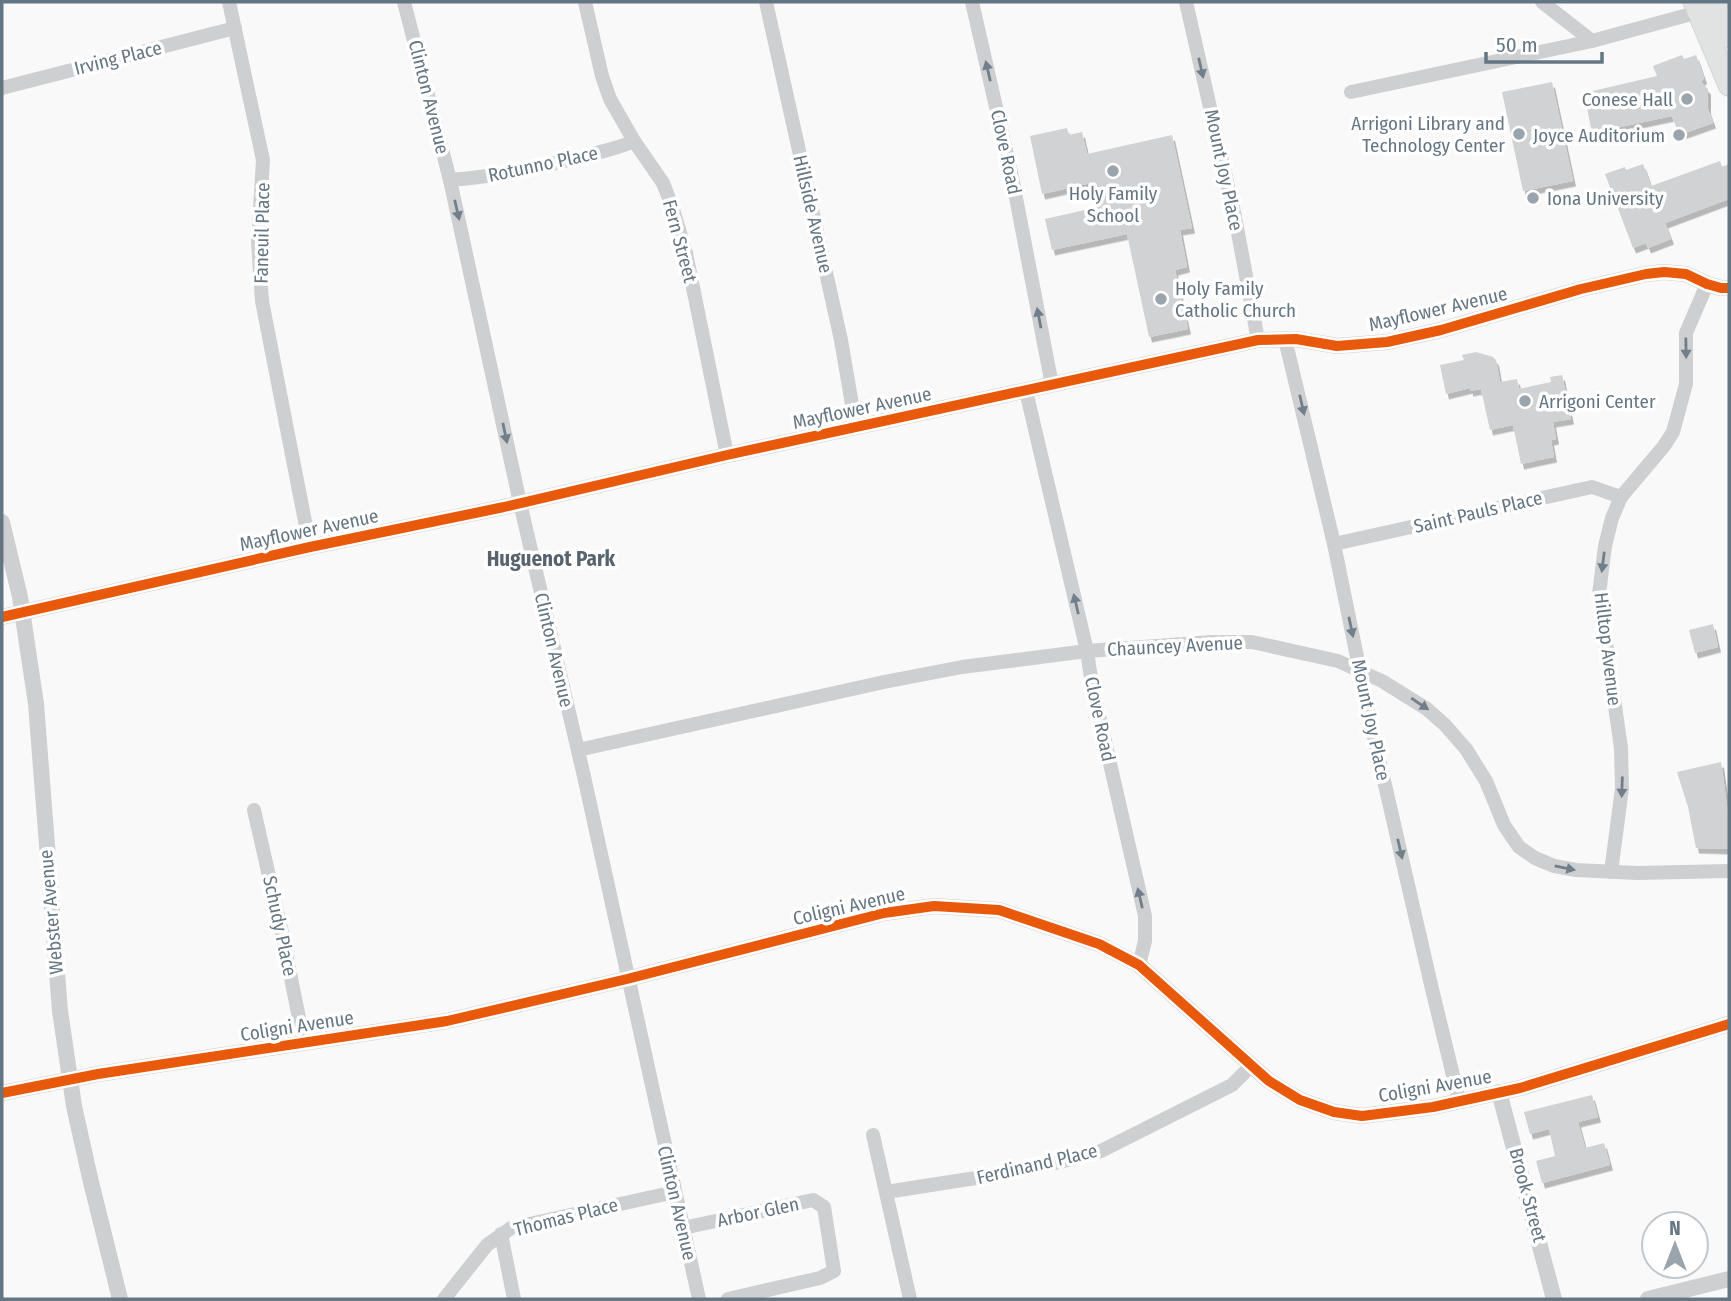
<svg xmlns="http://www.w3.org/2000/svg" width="1731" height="1301" viewBox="0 0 1731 1301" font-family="'Fira Sans Condensed',sans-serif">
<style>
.building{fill:#d0d2d3;filter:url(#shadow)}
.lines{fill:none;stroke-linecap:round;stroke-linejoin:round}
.primary-casing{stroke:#d5d6d7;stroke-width:23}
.minor{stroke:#cecfd0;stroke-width:14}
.tertiary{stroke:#cecfd0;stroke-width:16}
.primary{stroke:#e1e2e2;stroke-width:21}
.cycleway-casing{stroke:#fff;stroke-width:15}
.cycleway{stroke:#e8590c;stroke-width:10}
.oneway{fill:#707f8b}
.poi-dot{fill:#99a4ac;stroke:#fff;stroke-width:2.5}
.labels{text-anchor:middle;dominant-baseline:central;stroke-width:7;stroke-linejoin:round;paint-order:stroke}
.street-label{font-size:19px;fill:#657683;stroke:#fff}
.poi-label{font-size:19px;fill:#657683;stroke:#fff;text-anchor:end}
.neighbourhood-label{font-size:21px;font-weight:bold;fill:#57646e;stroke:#fff}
</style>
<defs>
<filter id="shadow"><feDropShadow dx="3" dy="5.5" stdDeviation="0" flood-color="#0004"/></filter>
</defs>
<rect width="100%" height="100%" fill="#f9f9f9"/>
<g class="building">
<polygon points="1682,55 1684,59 1696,55 1704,78 1701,82 1708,89 1708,109 1713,123 1679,135 1672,116 1592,133 1584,93 1657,76 1653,66"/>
<polygon points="1552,82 1573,181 1523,191 1502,92"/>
<polygon points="1067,128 1069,135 1082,132 1087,154 1172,135 1192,228 1180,230 1187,267 1175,270 1188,329 1149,337 1127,234 1052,250 1045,219 1098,207 1091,183 1042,194 1030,136"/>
<polygon points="1720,161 1722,167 1729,164 1729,199 1665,223 1671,239 1648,248 1646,243 1633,248 1605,174 1625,167 1626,170 1643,164 1651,186"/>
<polygon points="1476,352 1493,357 1496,360 1500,382 1517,379 1519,389 1551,382 1550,377 1562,375 1571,419 1553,422 1556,439 1551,440 1554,457 1521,464 1513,425 1490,430 1481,389 1470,391 1470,388 1446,394 1440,365 1464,360 1462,355"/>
<polygon points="1713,624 1718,647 1695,653 1689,630"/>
<polygon points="1721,762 1729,820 1729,849 1696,848 1688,807 1677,772"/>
<polygon points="1592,1095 1598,1117 1578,1122 1585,1148 1604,1143 1610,1165 1542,1183 1536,1161 1555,1156 1549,1129 1530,1134 1524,1112"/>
</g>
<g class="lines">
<g class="primary-casing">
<g id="primary">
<polyline points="1694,2 1729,85"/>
<polyline points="1715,2 1729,37"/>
</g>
</g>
<g class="minor">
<polyline points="229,2 263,160 258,242 262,301 310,547"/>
<polyline points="404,2 450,180 520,503 583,772 699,1299"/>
<polyline points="585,2 602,76 610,99 634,141 663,183 672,206 686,253 727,455"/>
<polyline points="766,2 841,340 856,428"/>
<polyline points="972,2 1012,177 1052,385"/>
<polyline points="1186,2 1235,217 1258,340"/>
<polyline points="1542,2 1592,41"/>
<polyline points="2,88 235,28"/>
<polyline points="1351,92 1592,41 1706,10"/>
<path d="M450,180c44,-3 88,-12 131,-23 18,-5 36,-8 53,-16"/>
<polyline points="1285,339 1334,544 1368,711 1432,989 1459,1100"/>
<polyline points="1026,391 1087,651 1092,685 1145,916 1145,941 1139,965"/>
<polyline points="1334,544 1592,487 1621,497"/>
<polyline points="578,750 884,682 962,667 1087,651 1212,642 1252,642 1338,661 1382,681 1427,709 1445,725 1466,749 1486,781 1504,825 1519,847 1535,858 1554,866 1576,870 1637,873 1729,871"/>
<polyline points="254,810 282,933 304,1043"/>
<polyline points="1611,872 1622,788 1621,748 1599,594 1605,546 1612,518 1621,497 1664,446 1673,432 1686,384 1686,333 1707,284"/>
<polyline points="873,1135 910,1299"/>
<polyline points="886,1192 995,1175 1060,1162 1101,1151 1232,1085 1251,1066"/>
<polyline points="683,1228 813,1200 824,1207 834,1271 820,1278 728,1299"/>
<polyline points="501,1234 514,1299"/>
<polyline points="444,1299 487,1245 511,1228 675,1192"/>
</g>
<g class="tertiary">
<polyline points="2,522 20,597 36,704 60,1011 74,1106 90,1178 120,1299"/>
<polyline points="2,617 310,547 504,507 727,455 1258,340 1296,339 1337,346 1387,342 1441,330 1581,289 1646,274 1664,272 1686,274 1707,284 1721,288 1729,288"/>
<polyline points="1499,1092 1554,1299"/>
<polyline points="2,1093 98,1074 447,1021 627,979 884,913 934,906 999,910 1099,944 1139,965 1269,1081 1300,1100 1334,1112 1362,1116 1433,1107 1520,1088 1729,1024"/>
<polyline points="1648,1299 1729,1279"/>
</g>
<use href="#primary" class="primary"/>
<g class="cycleway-casing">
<g id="cycleway">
<polyline points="2,617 310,547 504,507 727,455 1258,340 1296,339 1337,346 1387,342 1441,330 1581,289 1646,274 1664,272 1686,274 1707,284 1721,288 1729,288"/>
<polyline points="2,1093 98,1074 447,1021 627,979 884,913 934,906 999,910 1099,944 1139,965 1269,1081 1300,1100 1334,1112 1362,1116 1433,1107 1520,1088 1729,1024"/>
</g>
</g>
<use href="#cycleway" class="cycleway"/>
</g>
<defs><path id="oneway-solid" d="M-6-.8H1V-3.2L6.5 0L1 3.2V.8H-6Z" transform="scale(1.75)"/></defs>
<g class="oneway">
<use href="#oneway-solid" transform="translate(1201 68) rotate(77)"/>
<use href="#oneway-solid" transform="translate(988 71) rotate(-103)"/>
<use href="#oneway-solid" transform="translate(457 210) rotate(77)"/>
<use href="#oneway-solid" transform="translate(1039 318) rotate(-101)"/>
<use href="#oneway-solid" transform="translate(1686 348) rotate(89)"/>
<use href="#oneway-solid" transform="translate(1302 405) rotate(77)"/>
<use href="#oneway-solid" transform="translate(505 433) rotate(78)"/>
<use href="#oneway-solid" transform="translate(1603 562) rotate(97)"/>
<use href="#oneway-solid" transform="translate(1076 604) rotate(-103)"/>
<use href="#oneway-solid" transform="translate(1351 627) rotate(78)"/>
<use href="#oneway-solid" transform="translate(1420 704) rotate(34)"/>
<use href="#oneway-solid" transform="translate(1622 787) rotate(92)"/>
<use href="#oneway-solid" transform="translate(1400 849) rotate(77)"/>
<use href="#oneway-solid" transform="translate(1565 868) rotate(12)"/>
<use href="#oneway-solid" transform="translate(1140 898) rotate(-103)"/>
</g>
<g class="poi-dot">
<circle cx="1687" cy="99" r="7"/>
<circle cx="1519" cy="134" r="7"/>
<circle cx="1679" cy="135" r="7"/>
<circle cx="1113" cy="171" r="7"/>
<circle cx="1533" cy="198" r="7"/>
<circle cx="1161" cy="299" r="7"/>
<circle cx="1525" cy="401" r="7"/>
</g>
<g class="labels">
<g class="street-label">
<text transform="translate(118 58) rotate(-14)">Irving Place</text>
<text transform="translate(429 97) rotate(76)">Clinton Avenue</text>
<text transform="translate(1006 152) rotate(78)">Clove Road</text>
<text transform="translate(543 164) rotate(-12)">Rotunno Place</text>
<text transform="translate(1224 170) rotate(78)">Mount Joy Place</text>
<text transform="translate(813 214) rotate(77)">Hillside Avenue</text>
<text transform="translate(262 233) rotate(-89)">Faneuil Place</text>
<text transform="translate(680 241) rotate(75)">Fern Street</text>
<text transform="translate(1438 309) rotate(-13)">Mayflower Avenue</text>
<text transform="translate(862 408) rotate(-12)">Mayflower Avenue</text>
<text transform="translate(1478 512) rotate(-13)">Saint Pauls Place</text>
<text transform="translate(309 530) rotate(-12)">Mayflower Avenue</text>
<text transform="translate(1175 646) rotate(-3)">Chauncey Avenue</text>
<text transform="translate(1608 649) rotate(83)">Hilltop Avenue</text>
<text transform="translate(554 650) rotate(77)">Clinton Avenue</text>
<text transform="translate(1100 719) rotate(78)">Clove Road</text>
<text transform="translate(1371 720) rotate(78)">Mount Joy Place</text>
<text transform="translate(849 906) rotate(-13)">Coligni Avenue</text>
<text transform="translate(51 912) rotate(-95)">Webster Avenue</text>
<text transform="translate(280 926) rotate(78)">Schudy Place</text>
<text transform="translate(297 1026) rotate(-9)">Coligni Avenue</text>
<text transform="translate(1435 1086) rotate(-10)">Coligni Avenue</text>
<text transform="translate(1037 1164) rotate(-13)">Ferdinand Place</text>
<text transform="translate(1528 1195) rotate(75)">Brook Street</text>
<text transform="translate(677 1203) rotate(77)">Clinton Avenue</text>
<text transform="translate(758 1212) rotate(-12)">Arbor Glen</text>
<text transform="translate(566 1217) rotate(-14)">Thomas Place</text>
</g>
<g class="poi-label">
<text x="1673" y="99">Conese Hall</text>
<text x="1505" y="123">Arrigoni Library and<tspan x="1505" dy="22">Technology Center</tspan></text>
<text x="1665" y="135">Joyce Auditorium</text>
<text x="1113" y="193" text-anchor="middle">Holy Family<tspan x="1113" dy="22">School</tspan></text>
<text x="1547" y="198" text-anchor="start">Iona University</text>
<text x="1175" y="288" text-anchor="start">Holy Family<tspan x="1175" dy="22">Catholic Church</tspan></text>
<text x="1539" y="401" text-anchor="start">Arrigoni Center</text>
</g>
<g class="neighbourhood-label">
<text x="551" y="559">Huguenot Park</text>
</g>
</g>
<rect width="1731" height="1301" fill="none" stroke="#657683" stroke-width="7"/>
<g transform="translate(1675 1245)"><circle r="33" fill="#ffffff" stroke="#c1c8cd" stroke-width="2"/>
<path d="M0-5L12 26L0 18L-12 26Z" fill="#99a4ac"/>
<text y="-10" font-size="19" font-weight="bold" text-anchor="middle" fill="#657683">N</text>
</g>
<path d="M1486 52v10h116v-10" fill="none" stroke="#657683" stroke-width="3.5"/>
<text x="1496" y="52" font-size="21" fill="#657683" stroke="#ffffff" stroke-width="5" paint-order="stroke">50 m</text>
</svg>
